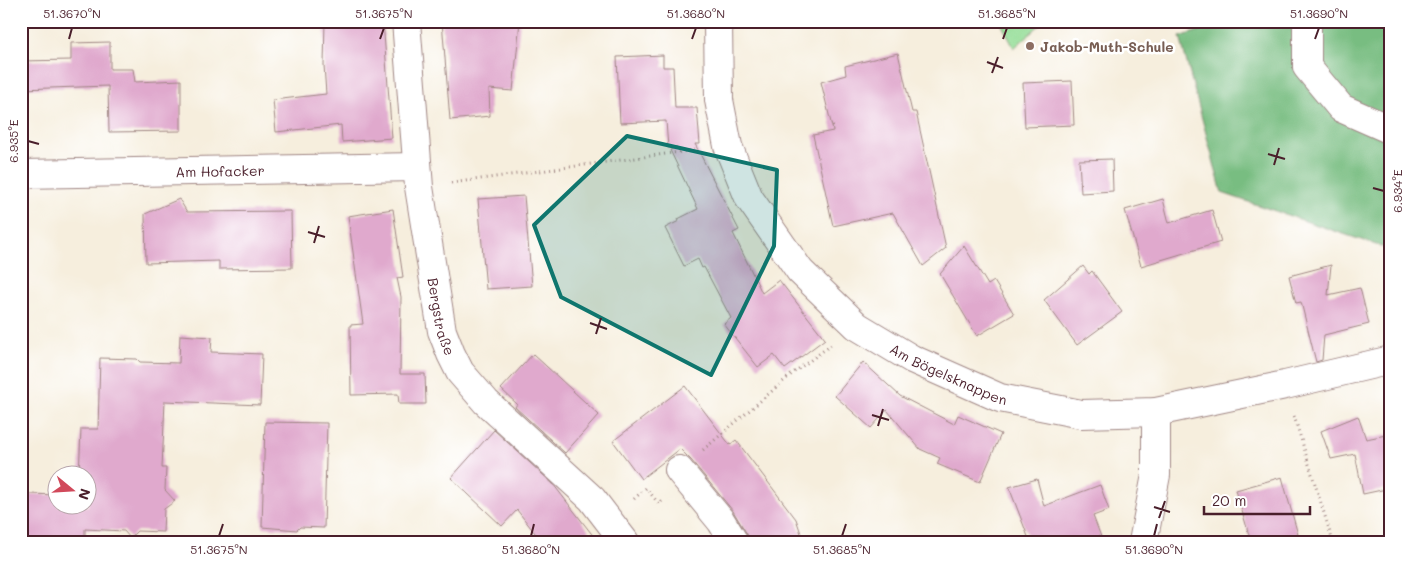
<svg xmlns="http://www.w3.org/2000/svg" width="1412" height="563" viewBox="0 0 1412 563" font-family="Mali,sans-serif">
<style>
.green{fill:#96de99;stroke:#707e62}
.forest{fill:#78bd81;stroke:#616e56}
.building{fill:#e0a9cd}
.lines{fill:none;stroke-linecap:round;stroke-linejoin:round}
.minor-casing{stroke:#a08684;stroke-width:30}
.path{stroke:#a08684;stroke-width:3;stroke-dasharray:1 4;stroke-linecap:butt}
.minor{stroke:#fff;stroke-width:28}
.marked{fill:#0f766e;fill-opacity:0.2;stroke:#0f766e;stroke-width:4;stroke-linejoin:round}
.ticks{fill:none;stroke:#4a1f2b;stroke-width:2}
.education-dot{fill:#8d6e63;stroke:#fff;stroke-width:2}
.labels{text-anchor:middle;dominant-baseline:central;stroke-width:5;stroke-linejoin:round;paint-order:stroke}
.education-label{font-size:14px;font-weight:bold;fill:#785e54;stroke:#fff;text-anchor:start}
.street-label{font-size:14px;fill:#4a1f2b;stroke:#fff}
.neatline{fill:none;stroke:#4a1f2b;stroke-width:2}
.ticks-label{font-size:12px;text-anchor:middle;fill:#4a1f2b}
</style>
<rect width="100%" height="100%" fill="#fff"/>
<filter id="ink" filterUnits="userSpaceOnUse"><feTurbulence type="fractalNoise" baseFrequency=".02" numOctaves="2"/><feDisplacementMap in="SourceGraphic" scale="10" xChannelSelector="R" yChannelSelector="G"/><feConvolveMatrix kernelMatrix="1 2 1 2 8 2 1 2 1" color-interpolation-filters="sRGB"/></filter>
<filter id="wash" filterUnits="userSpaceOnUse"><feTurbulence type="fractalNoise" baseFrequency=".0096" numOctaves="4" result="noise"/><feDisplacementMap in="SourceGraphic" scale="20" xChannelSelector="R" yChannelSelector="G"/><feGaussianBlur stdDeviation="1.12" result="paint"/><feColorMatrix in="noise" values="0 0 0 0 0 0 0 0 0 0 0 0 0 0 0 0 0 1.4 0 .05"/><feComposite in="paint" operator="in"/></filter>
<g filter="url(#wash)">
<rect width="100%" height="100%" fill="#f6eedd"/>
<polygon class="green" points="1000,21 1044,21 1014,48"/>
<polygon class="forest" points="1228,21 1391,21 1391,250 1222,193 1180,37"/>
<g id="blocks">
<g class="building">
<polygon points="325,21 383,21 392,138 342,142 341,125 276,132 273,100 326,94 324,65"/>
<polygon points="442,21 520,21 513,91 489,89 490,116 450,120"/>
<polygon points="110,42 110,69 133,69 135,82 181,80 181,131 109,132 108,86 21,89 21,61 71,60 71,43"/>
<polygon points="898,53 912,112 916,112 946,248 923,266 893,213 833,226 813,135 833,131 832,127 834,126 832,127 821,82 846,75 845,66"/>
<polygon points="663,55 663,67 673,67 675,108 697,108 700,144 695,144 739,230 733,233 762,293 779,280 825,339 785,369 774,355 758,367 724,324 731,318 704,267 702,268 698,259 684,266 665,228 679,221 678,219 698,209 670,150 677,147 668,148 666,121 620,123 617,57"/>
<polygon points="1072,81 1074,125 1025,127 1023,83"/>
<polygon points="1112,159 1113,191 1081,193 1079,160"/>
<polygon points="524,196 532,286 486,289 478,199"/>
<polygon points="179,199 187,212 291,211 292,268 219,269 219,261 146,263 145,214"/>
<polygon points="1163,199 1169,223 1212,210 1221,242 1141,266 1125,210"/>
<polygon points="393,209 403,277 397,278 401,297 400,374 425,374 426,404 399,404 398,394 351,395 350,325 363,324 348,216"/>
<polygon points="964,246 988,285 994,281 1014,314 977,336 940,274"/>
<polygon points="1331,265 1328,295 1360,288 1369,324 1324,335 1322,360 1316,362 1301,302 1296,303 1289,276"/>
<polygon points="1083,266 1089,274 1092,271 1122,312 1077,345 1044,300"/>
<polygon points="180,335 212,337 211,352 262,354 260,405 165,401 162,468 166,468 165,490 175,501 164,509 163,532 137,531 130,538 124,531 85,529 85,542 27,542 29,494 58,495 58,506 88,506 88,476 79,476 81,429 98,429 100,358 137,359 140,362 179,363"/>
<polygon points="533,354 599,415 565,453 515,407 517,404 501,389"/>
<polygon points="863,362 900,396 954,424 958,415 1001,434 980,482 937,464 940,458 920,449 887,410 871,428 835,396"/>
<polygon points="685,386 730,445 736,440 796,519 804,542 750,542 747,534 733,511 691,460 680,449 641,479 613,441"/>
<polygon points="1358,416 1366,439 1391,434 1391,488 1363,494 1355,454 1331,459 1321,431"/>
<polygon points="265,422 327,423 324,528 300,527 297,530 262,527"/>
<polygon points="494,430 553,484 598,542 542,542 517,510 502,526 451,478"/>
<polygon points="1282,477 1300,542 1251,542 1236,490"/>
<polygon points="1037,479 1044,506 1100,485 1109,510 1093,516 1103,542 1030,542 1009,487"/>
</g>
</g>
</g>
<g filter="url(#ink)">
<use href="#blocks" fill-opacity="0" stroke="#a08684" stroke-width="1"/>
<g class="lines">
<g class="minor-casing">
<g id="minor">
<path id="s1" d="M406,21l13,166 23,144 9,23 9,18 26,30 106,97 33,43"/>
<path id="s2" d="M718,21l1,79 9,46 21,52 51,73 57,55 55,33 88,39 81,16 75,-2 129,-27 106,-25"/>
<polyline points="1307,21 1307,67 1341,108 1391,130"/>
<path id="s3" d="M21,174l396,-7"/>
<polyline points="679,470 721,521 734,542"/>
<polyline points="1143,542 1156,475 1156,412"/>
</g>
</g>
<g class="path">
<polyline points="451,183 695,150"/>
<polyline points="1294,416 1333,542"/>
<polyline points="703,450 793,373 831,345"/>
<polyline points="634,499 646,488 659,504 662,501"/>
</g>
<use href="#minor" class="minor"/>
</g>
</g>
<path class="marked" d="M627,136l150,34 -3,76 -63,129 -150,-78 -27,-72z"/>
<path class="ticks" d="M69,39l3,-11M380,39l4,-11M692,39l4,-11M1003,39l4,-11M1315,39l4,-11M987,62l16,6M992,73l6,-16M28,141l11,3M1268,154l17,5M1274,165l5,-17M1373,188l11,3M308,232l17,5M314,243l5,-17M590,323l17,6M596,334l5,-16M872,415l17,5M878,426l5,-17M1154,507l16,5M1159,518l6,-17M219,536l4,-12M531,536l3,-12M842,536l4,-12M1154,536l3,-12"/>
<circle class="education-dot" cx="1030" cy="46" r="5"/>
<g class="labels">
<g class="education-label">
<text x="1040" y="46">Jakob-Muth-Schule</text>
</g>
<g class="street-label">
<text stroke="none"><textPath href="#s3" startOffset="199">Am Hofacker</textPath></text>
<text stroke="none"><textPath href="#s1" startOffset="298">Bergstraße</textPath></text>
<text stroke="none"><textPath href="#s2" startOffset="454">Am Bögelsknappen</textPath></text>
</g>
</g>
<rect width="1412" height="563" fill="none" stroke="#fff" stroke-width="55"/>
<g transform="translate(72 490) rotate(108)"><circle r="24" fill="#ffffff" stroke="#b7a5aa"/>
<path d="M0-4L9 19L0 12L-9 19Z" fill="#d1495b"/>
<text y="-8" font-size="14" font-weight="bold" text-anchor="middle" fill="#4a1f2b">N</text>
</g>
<path d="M1204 506v8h106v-8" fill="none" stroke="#4a1f2b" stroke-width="2.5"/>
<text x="1212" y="506" font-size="15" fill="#4a1f2b" stroke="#ffffff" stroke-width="4" paint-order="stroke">20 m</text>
<rect x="28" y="28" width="1356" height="508" class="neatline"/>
<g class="ticks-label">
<text x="72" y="18">51.3670°N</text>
<text x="384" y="18">51.3675°N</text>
<text x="696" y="18">51.3680°N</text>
<text x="1007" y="18">51.3685°N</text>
<text x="1319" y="18">51.3690°N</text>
<text transform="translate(14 141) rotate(-90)" y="4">6.935°E</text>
<text transform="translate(1398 191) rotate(-90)" y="4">6.934°E</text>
<text x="219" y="554">51.3675°N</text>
<text x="531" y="554">51.3680°N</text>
<text x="842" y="554">51.3685°N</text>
<text x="1154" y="554">51.3690°N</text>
</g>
</svg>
